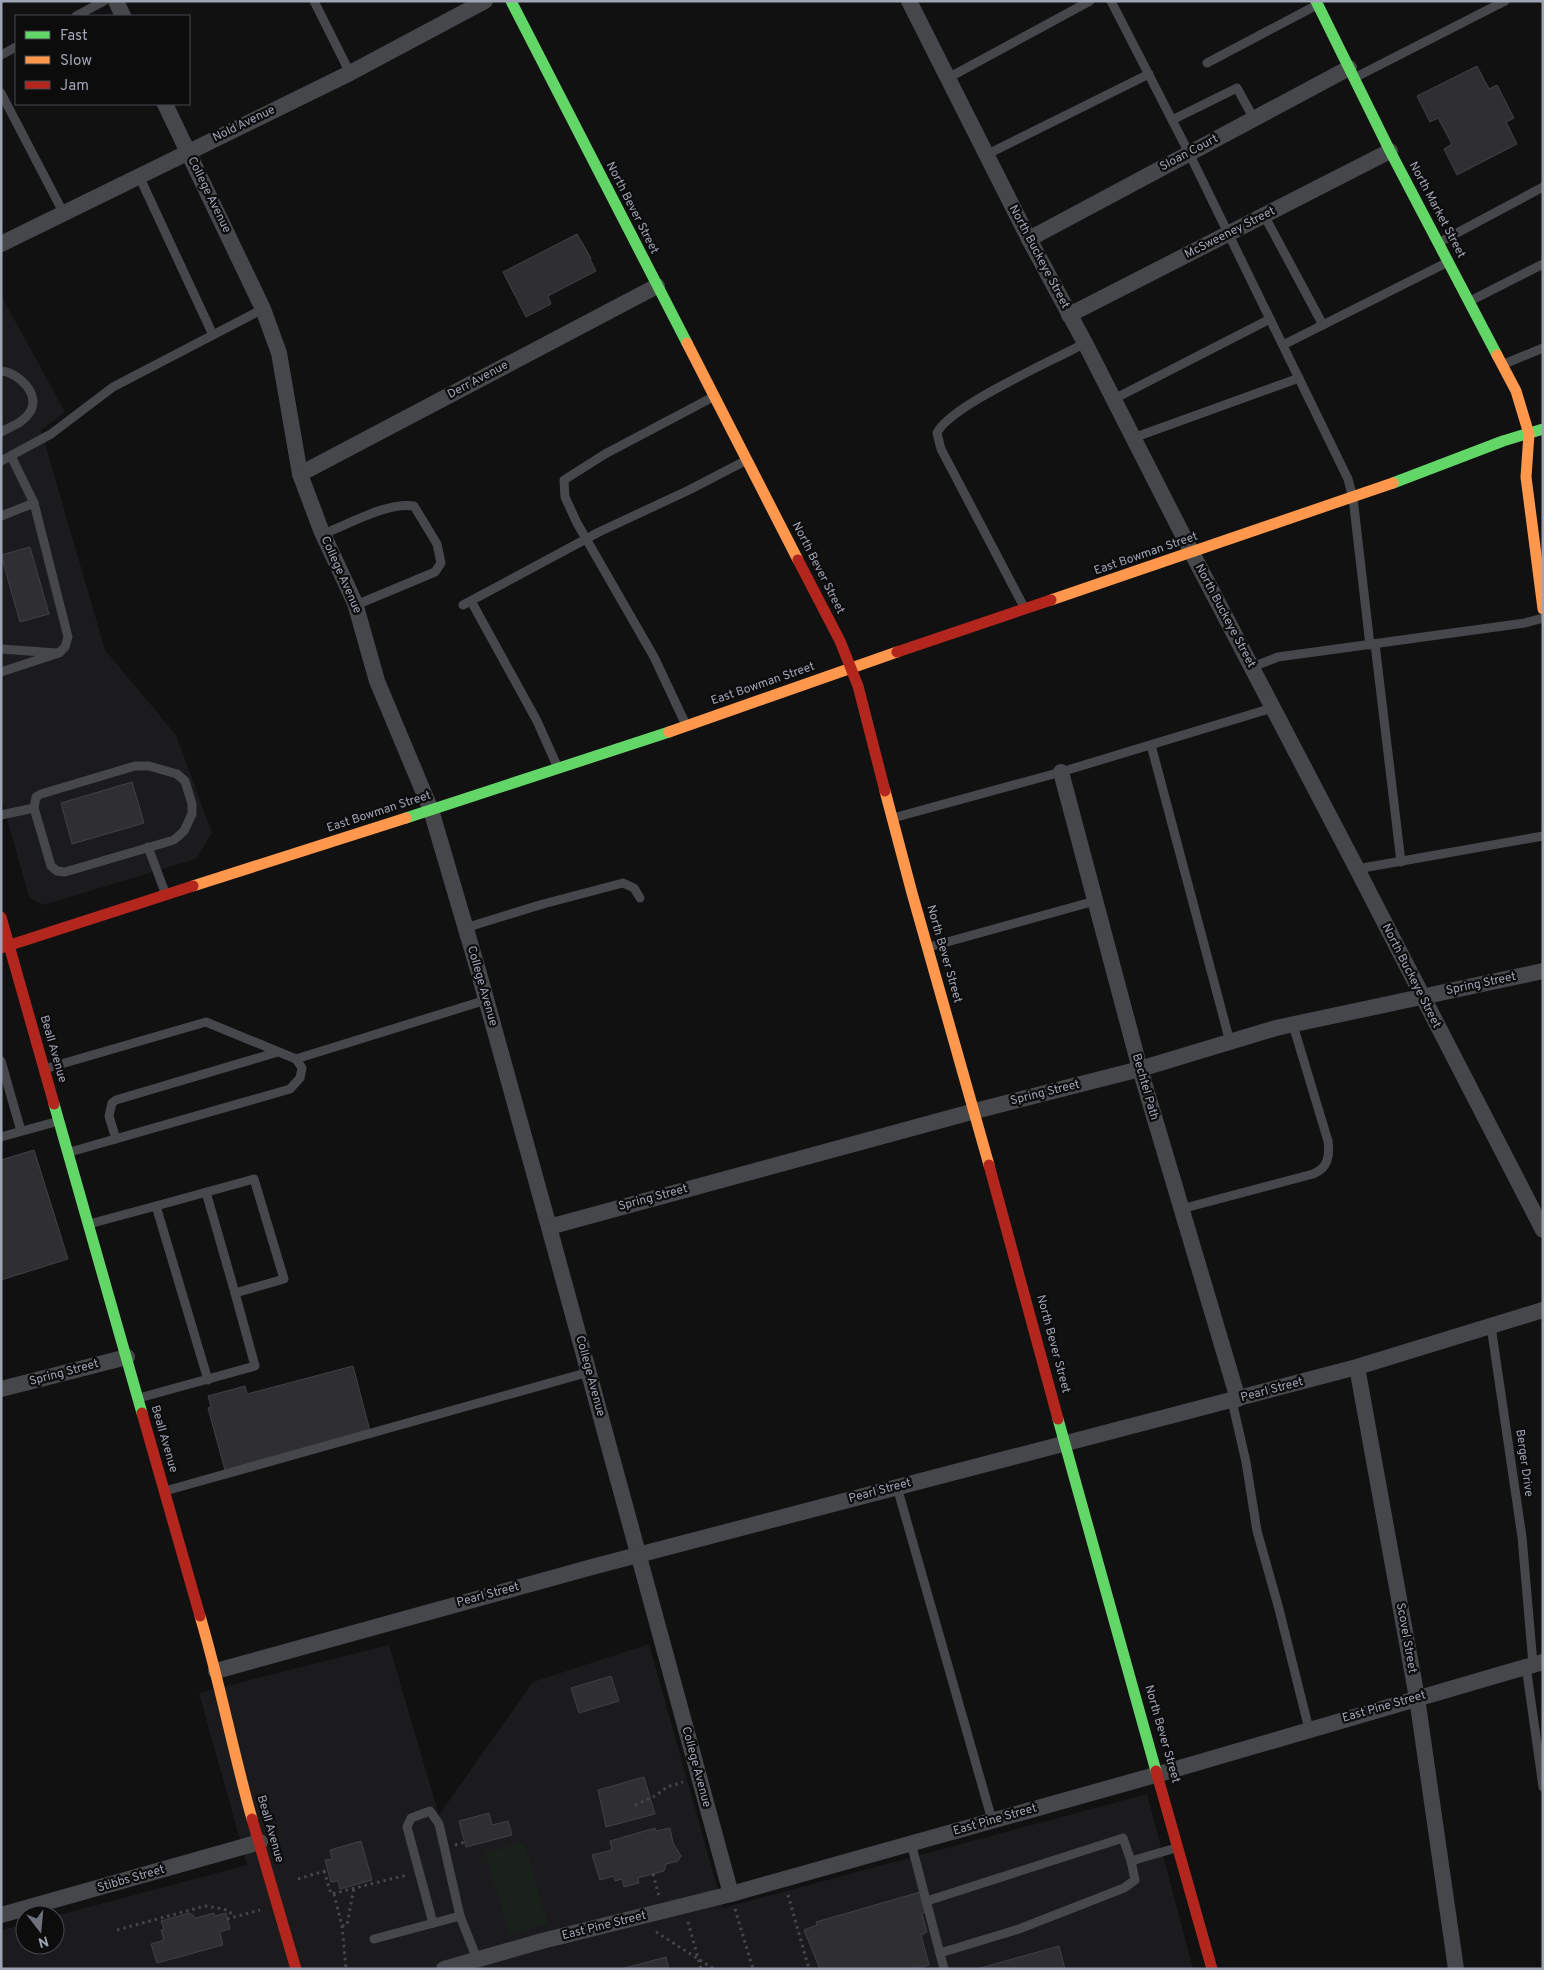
<svg xmlns="http://www.w3.org/2000/svg" width="1544" height="1970" viewBox="0 0 1544 1970" font-family="Overpass,sans-serif">
<style>
.built{fill:#1b1b1e}
.green{fill:#1a211b}
.building{fill:#2f2f32;stroke:#404146}
.lines{fill:none;stroke-linecap:round;stroke-linejoin:round}
.path{stroke:#46474c;stroke-width:3;stroke-dasharray:2.5 4;stroke-linecap:butt}
.lane{stroke:#45474b;stroke-width:9}
.street{stroke:#45474b;stroke-width:16}
.fast{stroke:#63d668;stroke-width:11}
.slow{stroke:#ff974d;stroke-width:11}
.jam{stroke:#b3261e;stroke-width:11}
.labels{text-anchor:middle;dominant-baseline:central;stroke-width:4.5;stroke-linejoin:round;paint-order:stroke}
.street-label{font-size:12px;fill:#a0a5b5;stroke:#0c0c0d}
</style>
<rect width="100%" height="100%" fill="#111112"/>
<g class="built">
<polygon points="1,295 65,412 41,430 105,650 176,735 212,833 196,859 43,905 29,897 1,797"/>
<polygon points="649,1644 723,1908 1147,1794 1193,1969 1,1969 1,1930 25,1924 25,1945 55,1945 55,1916 247,1865 199,1693 389,1645 439,1815 533,1682"/>
</g>
<polygon class="green" points="524,1842 548,1924 510,1934 485,1853"/>
<g class="building">
<polygon points="1477,66 1489,89 1497,85 1514,118 1506,122 1517,144 1457,175 1444,149 1452,144 1438,118 1430,122 1417,96"/>
<polygon points="577,234 591,258 590,259 596,271 548,296 551,304 526,317 503,272"/>
<polygon points="30,547 49,614 20,622 1,555"/>
<polygon points="132,782 144,823 72,844 61,803"/>
<polygon points="34,1150 68,1259 1,1280 1,1160"/>
<polygon points="353,1366 370,1431 225,1470 208,1408 211,1407 208,1396 245,1386 247,1394"/>
<polygon points="611,1676 619,1701 579,1713 571,1688"/>
<polygon points="644,1777 655,1814 606,1827 598,1790"/>
<polygon points="489,1813 492,1825 508,1821 512,1835 466,1847 459,1821"/>
<polygon points="655,1828 656,1831 670,1828 673,1843 681,1856 678,1861 666,1864 664,1871 638,1878 639,1883 624,1887 622,1879 615,1881 614,1876 600,1880 592,1855 612,1850 610,1841"/>
<polygon points="361,1841 372,1880 340,1889 338,1881 331,1882 325,1860 332,1859 330,1850"/>
<polygon points="920,1892 926,1911 922,1914 927,1932 921,1935 929,1965 914,1969 820,1969 804,1930 817,1925 816,1922"/>
<polygon points="190,1913 196,1918 214,1913 215,1916 226,1913 230,1929 220,1932 223,1945 157,1963 151,1944 164,1940 161,1930 164,1929 161,1921"/>
<polygon points="1059,1946 1065,1969 977,1969"/>
<polygon points="666,1957 669,1969 621,1969"/>
</g>
<g class="lines">
<g class="path">
<polyline points="635,1805 655,1796 667,1787 683,1782"/>
<polyline points="455,1845 465,1842"/>
<polyline points="324,1871 331,1894 407,1875"/>
<polyline points="653,1874 659,1896"/>
<polyline points="298,1879 328,1870"/>
<polyline points="334,1894 342,1926 346,1969"/>
<polyline points="788,1895 809,1969"/>
<polyline points="735,1909 753,1969"/>
<polyline points="227,1919 260,1910"/>
<polyline points="688,1922 701,1969"/>
<polyline points="342,1926 347,1925 354,1888"/>
<polyline points="117,1930 205,1906 224,1909 230,1912 232,1917"/>
<polyline points="656,1932 714,1969"/>
</g>
<g class="lane">
<polyline points="314,1 350,73"/>
<polyline points="1111,1 1189,153 1348,479 1353,498 1370,645"/>
<polyline points="76,16 104,1"/>
<polyline points="1,55 16,47"/>
<polyline points="1207,63 1315,6"/>
<polyline points="1356,77 1505,1"/>
<polyline points="948,78 1090,1"/>
<polyline points="1,93 63,212"/>
<polyline points="1172,120 1237,88 1254,119"/>
<polyline points="986,155 1149,74"/>
<polyline points="139,176 213,335"/>
<polyline points="1264,215 1323,325"/>
<polyline points="1440,242 1543,187"/>
<polyline points="1472,300 1543,264"/>
<polyline points="1283,345 1446,263"/>
<polyline points="1504,364 1543,348"/>
<path d="M1,371c17,1 40,23 29,41 -7,11 -18,14 -29,20"/>
<polyline points="1114,399 1270,319"/>
<polyline points="1133,438 1299,378"/>
<polyline points="11,456 34,503"/>
<polyline points="1,461 51,434 113,387 263,309"/>
<polyline points="1,516 34,503 68,637 65,647 59,653 1,672"/>
<path d="M323,534c26,-10 64,-32 91,-28l23,38 4,19 -6,9 -79,33"/>
<polyline points="471,601 537,721 558,768"/>
<polyline points="463,605 599,532 689,490 745,461"/>
<path d="M1025,609l-84,-160 -4,-16c12,-27 118,-73 148,-90"/>
<polyline points="1375,644 1401,862"/>
<polyline points="1,649 57,653"/>
<polyline points="1252,667 1278,657 1525,623 1543,618"/>
<polyline points="686,725 654,657 577,523 565,497 564,480 605,454 713,397"/>
<polyline points="1151,745 1230,1042"/>
<polygon points="135,766 149,766 177,774 185,781 192,804 192,814 184,831 174,840 65,872 57,871 51,866 34,808 36,797 41,794"/>
<polyline points="1,815 34,808"/>
<polyline points="893,818 1061,772 1272,708"/>
<polyline points="148,847 166,895"/>
<polyline points="1357,869 1543,836"/>
<polyline points="465,928 543,904 623,883 634,888 640,898"/>
<polyline points="929,947 1095,901"/>
<polyline points="1,1061 21,1131"/>
<polyline points="44,1069 206,1022 296,1059 486,1000"/>
<polyline points="1,1137 59,1121"/>
<polyline points="116,1139 109,1116 112,1103 116,1100 278,1052"/>
<polyline points="70,1152 290,1089 300,1078 302,1068 296,1059"/>
<polyline points="206,1192 235,1293"/>
<path d="M1181,1209l132,-35c15,-6 17,-18 15,-33l-35,-116"/>
<polyline points="89,1224 156,1206"/>
<polyline points="1491,1326 1522,1537 1533,1664"/>
<polyline points="139,1398 255,1366 235,1293 284,1279 254,1179 156,1206 208,1380"/>
<polyline points="1232,1401 1246,1462 1257,1531 1279,1609 1309,1729"/>
<polyline points="897,1487 992,1820"/>
<polyline points="165,1491 589,1372"/>
<polyline points="1526,1666 1543,1787"/>
<polyline points="911,1843 944,1969"/>
<polyline points="927,1901 1123,1838 1131,1861 1176,1848"/>
<polyline points="433,1923 407,1827 411,1818 430,1811 439,1824 460,1916 477,1959"/>
<polyline points="374,1939 460,1916"/>
<polyline points="940,1953 1019,1929 1124,1888 1135,1880 1131,1861"/>
</g>
<g class="street">
<polyline points="116,1 123,16"/>
<polyline points="909,1 1029,239 1086,345 1192,553 1357,869 1543,1230"/>
<polyline points="165,104 263,309 279,353 300,474 321,530 355,603 377,681 431,810 478,970 549,1227 731,1894"/>
<polyline points="1029,239 1349,68"/>
<polyline points="1,244 350,73 485,1"/>
<polyline points="1069,315 1390,151"/>
<polyline points="300,474 657,286"/>
<polyline points="1061,772 1140,1069 1238,1399"/>
<polyline points="549,1227 975,1111 1140,1069 1276,1028 1543,971"/>
<polyline points="1357,1367 1417,1698 1456,1969"/>
<polyline points="1,1389 127,1357"/>
<polyline points="216,1671 592,1567 1357,1367 1543,1310"/>
<polyline points="1,1915 260,1842"/>
<polyline points="444,1969 542,1941 731,1894 1159,1774 1543,1662"/>
</g>
<g class="fast">
<polyline points="511,1 687,343"/>
<polyline points="1316,1 1390,151 1497,355"/>
<polyline points="1393,483 1503,441 1543,429"/>
<polyline points="406,818 669,732"/>
<polyline points="54,1104 142,1413"/>
<polyline points="1058,1419 1156,1771"/>
</g>
<g class="slow">
<polyline points="687,343 798,560"/>
<polyline points="1497,355 1516,391 1529,434 1526,477 1543,609"/>
<polyline points="1051,600 1393,483"/>
<polyline points="669,732 897,652"/>
<polyline points="885,791 912,893 989,1165"/>
<polyline points="193,886 406,818"/>
<path d="M200,1616c20,67 33,136 52,203"/>
</g>
<g class="jam">
<polyline points="798,560 840,641 858,686 885,791"/>
<polyline points="897,652 1051,600"/>
<polyline points="1,917 54,1104"/>
<polyline points="1,948 193,886"/>
<polyline points="989,1165 1058,1419"/>
<polyline points="142,1413 200,1616"/>
<polyline points="1156,1771 1212,1969"/>
<polyline points="252,1819 296,1969"/>
</g>
</g>
<g class="labels">
<g class="street-label">
<text transform="translate(244 124) rotate(-26)">Nold Avenue</text>
<text transform="translate(1189 153) rotate(-28)">Sloan Court</text>
<text transform="translate(209 195) rotate(64)">College Avenue</text>
<text transform="translate(632 208) rotate(63)">North Bever Street</text>
<text transform="translate(1437 210) rotate(62)">North Market Street</text>
<text transform="translate(1230 233) rotate(-27)">McSweeney Street</text>
<text transform="translate(1039 257) rotate(62)">North Buckeye Street</text>
<text transform="translate(478 380) rotate(-28)">Derr Avenue</text>
<text transform="translate(1146 554) rotate(-19)">East Bowman Street</text>
<text transform="translate(818 568) rotate(63)">North Bever Street</text>
<text transform="translate(341 575) rotate(66)">College Avenue</text>
<text transform="translate(1225 616) rotate(62)">North Buckeye Street</text>
<text transform="translate(763 684) rotate(-19)">East Bowman Street</text>
<text transform="translate(379 812) rotate(-18)">East Bowman Street</text>
<text transform="translate(944 954) rotate(74)">North Bever Street</text>
<text transform="translate(1411 976) rotate(63)">North Buckeye Street</text>
<text transform="translate(1481 984) rotate(-12)">Spring Street</text>
<text transform="translate(482 986) rotate(74)">College Avenue</text>
<text transform="translate(53 1049) rotate(74)">Beall Avenue</text>
<text transform="translate(1145 1087) rotate(74)">Bechtel Path</text>
<text transform="translate(1045 1093) rotate(-14)">Spring Street</text>
<text transform="translate(653 1198) rotate(-15)">Spring Street</text>
<text transform="translate(1053 1344) rotate(75)">North Bever Street</text>
<text transform="translate(64 1373) rotate(-15)">Spring Street</text>
<text transform="translate(590 1376) rotate(75)">College Avenue</text>
<text transform="translate(1272 1390) rotate(-15)">Pearl Street</text>
<text transform="translate(164 1439) rotate(74)">Beall Avenue</text>
<text transform="translate(1524 1463) rotate(82)">Berger Drive</text>
<text transform="translate(880 1491) rotate(-15)">Pearl Street</text>
<text transform="translate(488 1595) rotate(-15)">Pearl Street</text>
<text transform="translate(1406 1638) rotate(80)">Scovel Street</text>
<text transform="translate(1384 1707) rotate(-16)">East Pine Street</text>
<text transform="translate(1162 1734) rotate(74)">North Bever Street</text>
<text transform="translate(696 1767) rotate(75)">College Avenue</text>
<text transform="translate(995 1820) rotate(-16)">East Pine Street</text>
<text transform="translate(270 1829) rotate(74)">Beall Avenue</text>
<text transform="translate(131 1879) rotate(-16)">Stibbs Street</text>
<text transform="translate(604 1926) rotate(-14)">East Pine Street</text>
</g>
</g>
<rect width="1544" height="1970" fill="none" stroke="#a0a5b5" stroke-width="5"/>
<rect x="15" y="15" width="175" height="90" fill="#0c0c0d" stroke="#474950"/>
<rect x="25" y="31" width="25" height="8" fill="#63d668" stroke="#474950"/>
<text x="60" y="40" font-size="15" fill="#a0a5b5">Fast</text>
<rect x="25" y="56" width="25" height="8" fill="#ff974d" stroke="#474950"/>
<text x="60" y="65" font-size="15" fill="#a0a5b5">Slow</text>
<rect x="25" y="81" width="25" height="8" fill="#b3261e" stroke="#474950"/>
<text x="60" y="90" font-size="15" fill="#a0a5b5">Jam</text>
<g transform="translate(40 1930) rotate(164)"><circle r="24" fill="#0c0c0d" stroke="#474950"/>
<path d="M0-4L9 19L0 12L-9 19Z" fill="#6e717c"/>
<text y="-8" font-size="14" font-weight="bold" text-anchor="middle" fill="#a0a5b5">N</text>
</g>
</svg>
